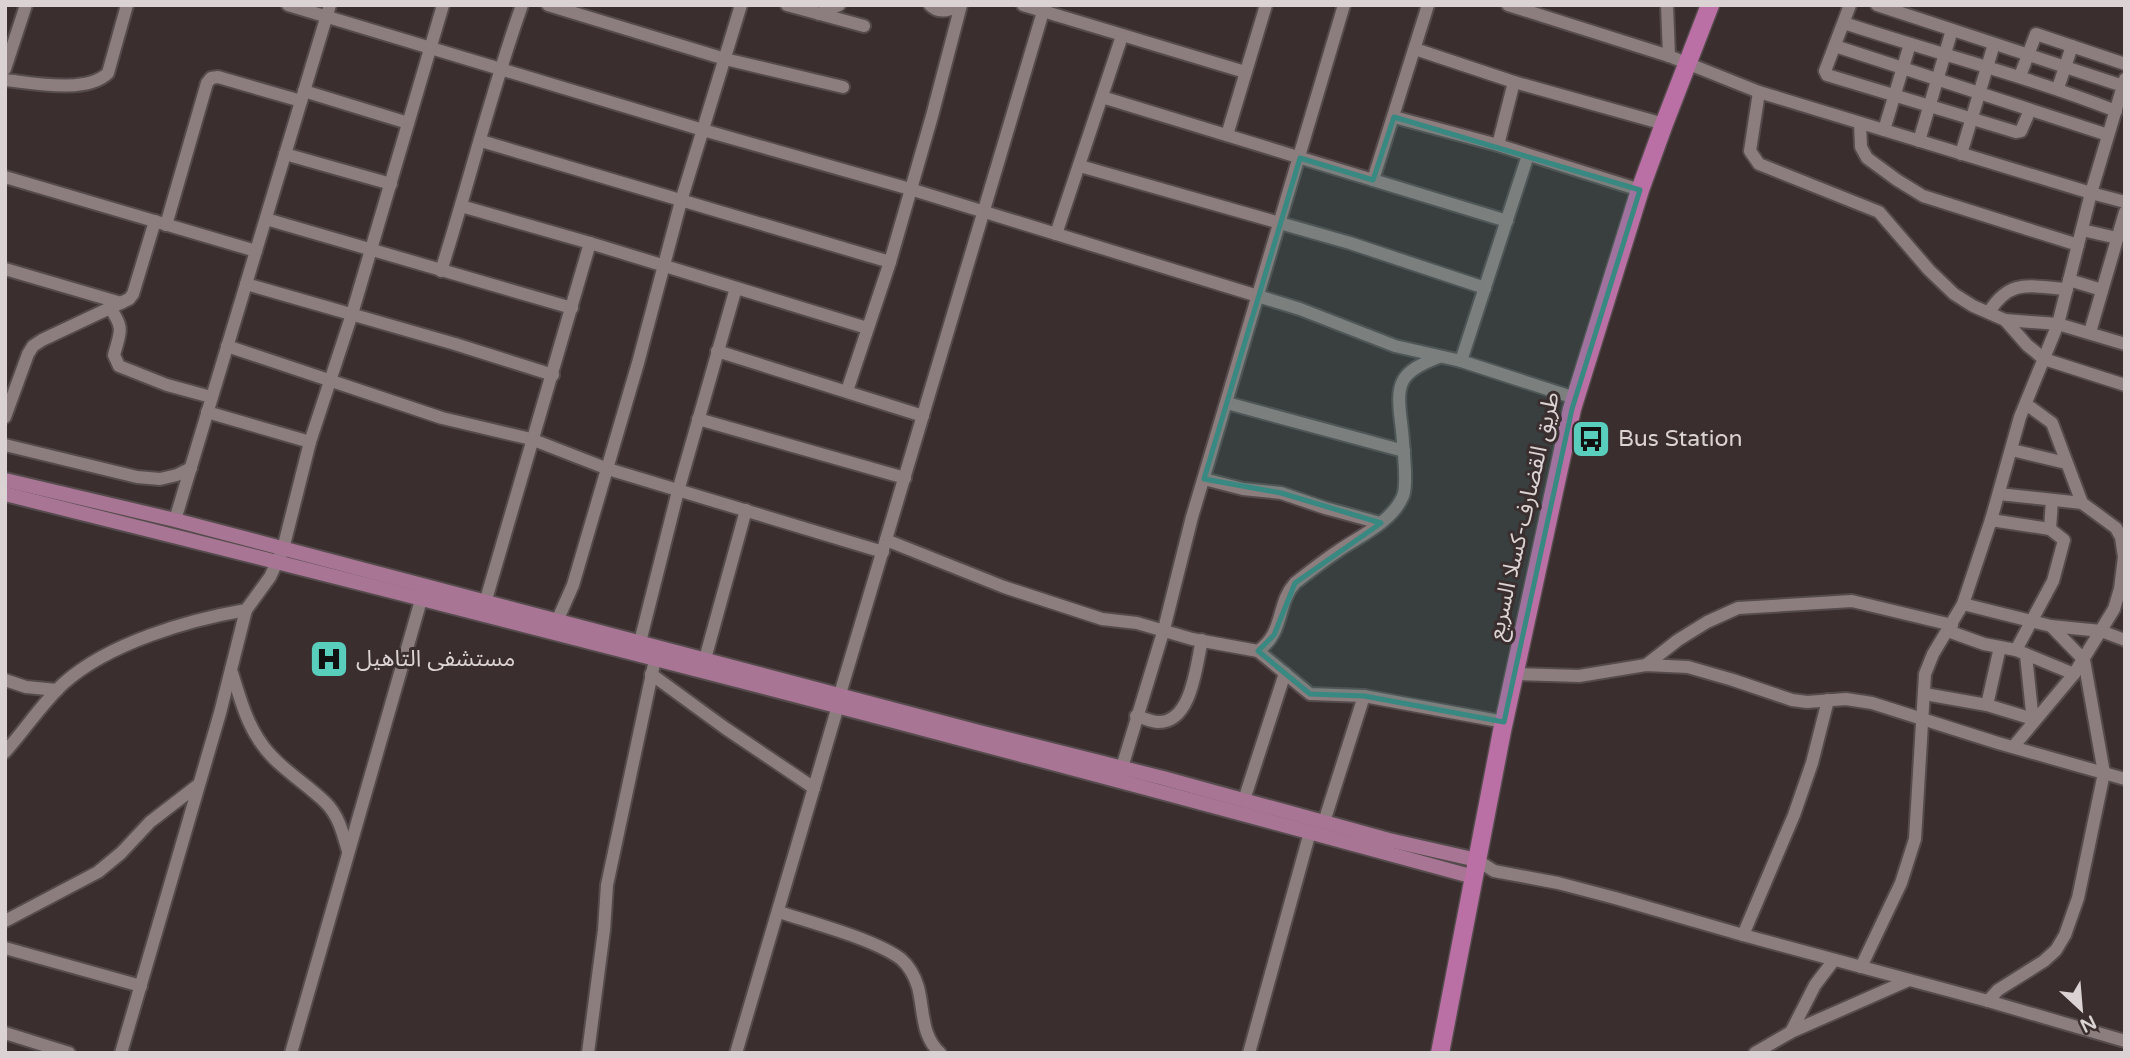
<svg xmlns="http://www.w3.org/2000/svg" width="2130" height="1058" viewBox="0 0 2130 1058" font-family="'Varela Round','Noto Sans Arabic',sans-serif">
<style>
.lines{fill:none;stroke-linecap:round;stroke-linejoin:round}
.minor-casing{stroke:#554b4c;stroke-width:16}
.major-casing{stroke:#554b4c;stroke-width:18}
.highway-casing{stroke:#554b4c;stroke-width:21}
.minor{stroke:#8c7d7e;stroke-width:12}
.major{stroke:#a87595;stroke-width:14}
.highway{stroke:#ba6fa5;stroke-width:18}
.marked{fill:#388982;fill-opacity:0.2;stroke:#388982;stroke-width:5;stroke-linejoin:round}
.labels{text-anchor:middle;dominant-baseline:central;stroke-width:6;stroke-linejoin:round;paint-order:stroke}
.poi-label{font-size:23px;fill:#dbd3d3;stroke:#3a2e2f;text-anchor:start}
.street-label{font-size:23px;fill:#dbd3d3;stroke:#3a2e2f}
</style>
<rect width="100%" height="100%" fill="#3a2e2f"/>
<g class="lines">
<g class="minor-casing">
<g id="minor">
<polyline points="288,5 703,130 910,189 1300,309 1395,346 1461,361 1575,398"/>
<polyline points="548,5 725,59 843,87"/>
<polyline points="787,5 864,26"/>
<path d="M930,5c9,9 19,6 29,0"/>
<polyline points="1023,5 1245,72"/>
<polyline points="1508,5 1669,56 1759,92 2091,193 2125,202"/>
<polyline points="1667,5 1669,56"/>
<polyline points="1850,5 1825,71 1827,75 2016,132 2021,131 2030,110"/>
<polyline points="1877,5 2123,86"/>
<polyline points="819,14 839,5"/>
<path d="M1844,23c91,30 183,53 272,88"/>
<polyline points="1835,46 2108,135"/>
<polyline points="1415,49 1514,82 1664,124"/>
<polyline points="5,69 26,5"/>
<polyline points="2020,76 2036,34 2125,64"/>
<path d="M5,80c28,3 82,14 103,-7l19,-68"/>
<polyline points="2058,88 2072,46"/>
<polyline points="304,91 408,123"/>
<polyline points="1759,92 1750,151 1759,164 1879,212 1929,270 1954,294 1973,306 2005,320 2027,345 2044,359 2125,385"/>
<polyline points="1102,97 1507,221"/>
<polyline points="1394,117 1498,145 1640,190"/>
<polyline points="1860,123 1861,147 1867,158 1897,180 1923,196 2078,245"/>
<polyline points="1884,130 1910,44"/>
<polyline points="1227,135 1266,5"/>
<polyline points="481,141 890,262"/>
<polyline points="1919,141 1952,30"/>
<polyline points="1498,145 1514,82"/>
<polyline points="285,154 391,184"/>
<polyline points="1961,154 1994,44"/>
<polyline points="1080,166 1350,243 1485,288"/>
<polyline points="5,177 256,251"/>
<polyline points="1373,180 1428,5"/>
<polyline points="461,206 590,243 867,328"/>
<polyline points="266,219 572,308"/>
<polyline points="166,225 207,83 211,78 218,77 301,101"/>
<polyline points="2082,230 2117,238"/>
<polyline points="1056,234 1122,36"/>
<polyline points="5,269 121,303"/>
<path d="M441,271c28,-88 50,-179 81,-266"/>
<polyline points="2069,280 2102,290"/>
<polyline points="246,284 455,344 553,375"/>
<path d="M110,308c15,21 10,24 4,47l5,11 48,19 44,12"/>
<path d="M1989,312c22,-35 42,-25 78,-23"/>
<polyline points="2005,320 2058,324 2125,344"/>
<polyline points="2090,332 2125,212"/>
<polyline points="227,346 442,418 531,439 608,469 883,552"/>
<polyline points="717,351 923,416"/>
<polyline points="1461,361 1528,155"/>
<polyline points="847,391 890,262 932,116 961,5"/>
<polyline points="1227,403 1404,451"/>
<polyline points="207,412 310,442"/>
<polyline points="5,417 28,354 33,346 42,340 129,299 133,294 155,221"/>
<polyline points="698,419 905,478"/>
<polyline points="5,445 137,477 160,479 177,475 191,468"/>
<polyline points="2012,450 2066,463"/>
<polyline points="1204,479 1243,489 1281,493 1325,508 1380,523"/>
<polyline points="1999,494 2082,503"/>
<polyline points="175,520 330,5"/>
<polyline points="1991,520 2050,529 2064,540 2053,581 2016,650"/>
<polyline points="2050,529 2052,500"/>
<polyline points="886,540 1004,587 1102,619 1137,623 1192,639 1258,651 1310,694 1364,696 1504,722"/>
<polyline points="485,603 590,243"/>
<polyline points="1963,604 2051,626 2101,631 2125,640"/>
<polyline points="554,628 573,585 638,363 681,201 741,5"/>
<polyline points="1948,631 1984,644 2016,650 2074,674"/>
<polyline points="640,642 678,491 736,288"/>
<path d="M1258,651c27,-19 18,-47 37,-68 14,-11 28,-22 43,-32 22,-15 54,-29 65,-55 3,-8 2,-18 2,-26 -1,-16 -2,-33 -4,-48 -5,-39 -2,-50 38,-65"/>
<polyline points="2026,655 2033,722"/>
<polyline points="705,659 746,510"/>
<polyline points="1646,665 1678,640 1707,622 1738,608 1852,601 1952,625"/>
<path d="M231,670c8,24 14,49 28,70 16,26 46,42 67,63 13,13 17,31 22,48"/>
<polyline points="651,674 725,728 814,788"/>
<polyline points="1514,674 1579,676 1646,665 1688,667 1733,680 1792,700 1807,702 1846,699 1872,703 1998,743 2125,779"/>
<polyline points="5,680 26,687 57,690"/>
<polyline points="840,694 1045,5"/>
<polyline points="1925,694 1987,705 2033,719"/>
<polyline points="1987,705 2000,647"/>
<path d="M1136,716c6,1 15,6 22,6 34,1 38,-57 44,-82"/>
<polyline points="2013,747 2074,674 2114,609 2120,589 2124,557 2121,537 2116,528 2082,503 2052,423 2026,404"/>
<path d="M5,752c20,-22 37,-49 59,-69 45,-40 124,-63 182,-73"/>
<polyline points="1120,774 1164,629 1192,517 1344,5"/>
<polyline points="1244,800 1285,673"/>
<polyline points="1324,822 1364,696"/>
<polyline points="1477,860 1494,871 1558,883 1615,898 1743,935 1988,1001 2125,1041"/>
<path d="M779,912c33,11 95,27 122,47 8,7 14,18 17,28 6,23 3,49 22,66"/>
<polyline points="5,921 98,872 121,853 150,822 198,785"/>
<polyline points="1743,935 1794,815 1812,763 1828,700"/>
<polyline points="5,948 141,986"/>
<polyline points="1861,967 1901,883 1915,839 1925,674 1933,654 1963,604 1991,520 2020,417 2058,324 2091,193 2125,79"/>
<polyline points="1988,1001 1998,990 2044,961 2056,950 2065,935 2078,898 2104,773 2084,660 2051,626"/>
<polyline points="1791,1032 1815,985 1834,960"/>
<polyline points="5,1033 69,1053"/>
<polyline points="121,1053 220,713 246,610 270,577 283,549 310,442 352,314 443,5"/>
<polyline points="291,1053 421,600"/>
<polyline points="588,1053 604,930 607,885 657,650"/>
<polyline points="736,1053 838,706"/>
<polyline points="1249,1053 1310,832"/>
<polyline points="1755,1053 1791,1032 1909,980"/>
</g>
</g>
<g class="major-casing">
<g id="major">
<polyline points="5,480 175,520 979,732 1163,778 1389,840 1477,860"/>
<path d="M5,494c491,122 981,249 1469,383"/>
</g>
</g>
<g class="highway-casing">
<polyline id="highway" points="1440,1053 1502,731 1572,409 1640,190 1664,124 1710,5"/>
</g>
<use href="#minor" class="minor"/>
<use href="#major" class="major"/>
<use href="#highway" class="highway"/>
</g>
<path class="marked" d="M1394,117l246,73 -68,219 -68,313 -140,-26 -54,-2 -52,-43 16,-16 21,-52 86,-60 -100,-30 -77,-14 96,-321 73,22z"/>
<defs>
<g id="bus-square" transform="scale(2.0125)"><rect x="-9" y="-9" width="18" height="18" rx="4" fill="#5acebc" stroke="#3a2e2f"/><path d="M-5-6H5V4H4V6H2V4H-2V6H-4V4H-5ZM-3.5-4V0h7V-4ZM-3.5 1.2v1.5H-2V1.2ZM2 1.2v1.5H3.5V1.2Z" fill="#111"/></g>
<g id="hospital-square" transform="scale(2.0125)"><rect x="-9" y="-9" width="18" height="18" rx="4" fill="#5acebc" stroke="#3a2e2f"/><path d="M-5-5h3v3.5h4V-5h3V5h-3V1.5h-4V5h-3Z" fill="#111"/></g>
</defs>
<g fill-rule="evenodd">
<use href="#bus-square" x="1591" y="439"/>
<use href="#hospital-square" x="329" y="659"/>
</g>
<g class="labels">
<g class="poi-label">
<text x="1618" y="439">Bus Station</text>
<text x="356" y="659">مستشفى التاهيل</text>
</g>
<g class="street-label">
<text transform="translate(1524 516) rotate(-77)">طريق القضارف-كسلا السريع</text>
</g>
</g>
<rect width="2130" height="1058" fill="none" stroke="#dbd3d3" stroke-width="14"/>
<g transform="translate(2081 1009) rotate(154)" stroke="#3a2e2f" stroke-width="5" paint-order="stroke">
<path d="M0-5L12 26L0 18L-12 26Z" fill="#dbd3d3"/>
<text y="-10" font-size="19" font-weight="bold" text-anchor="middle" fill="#dbd3d3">N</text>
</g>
</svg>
